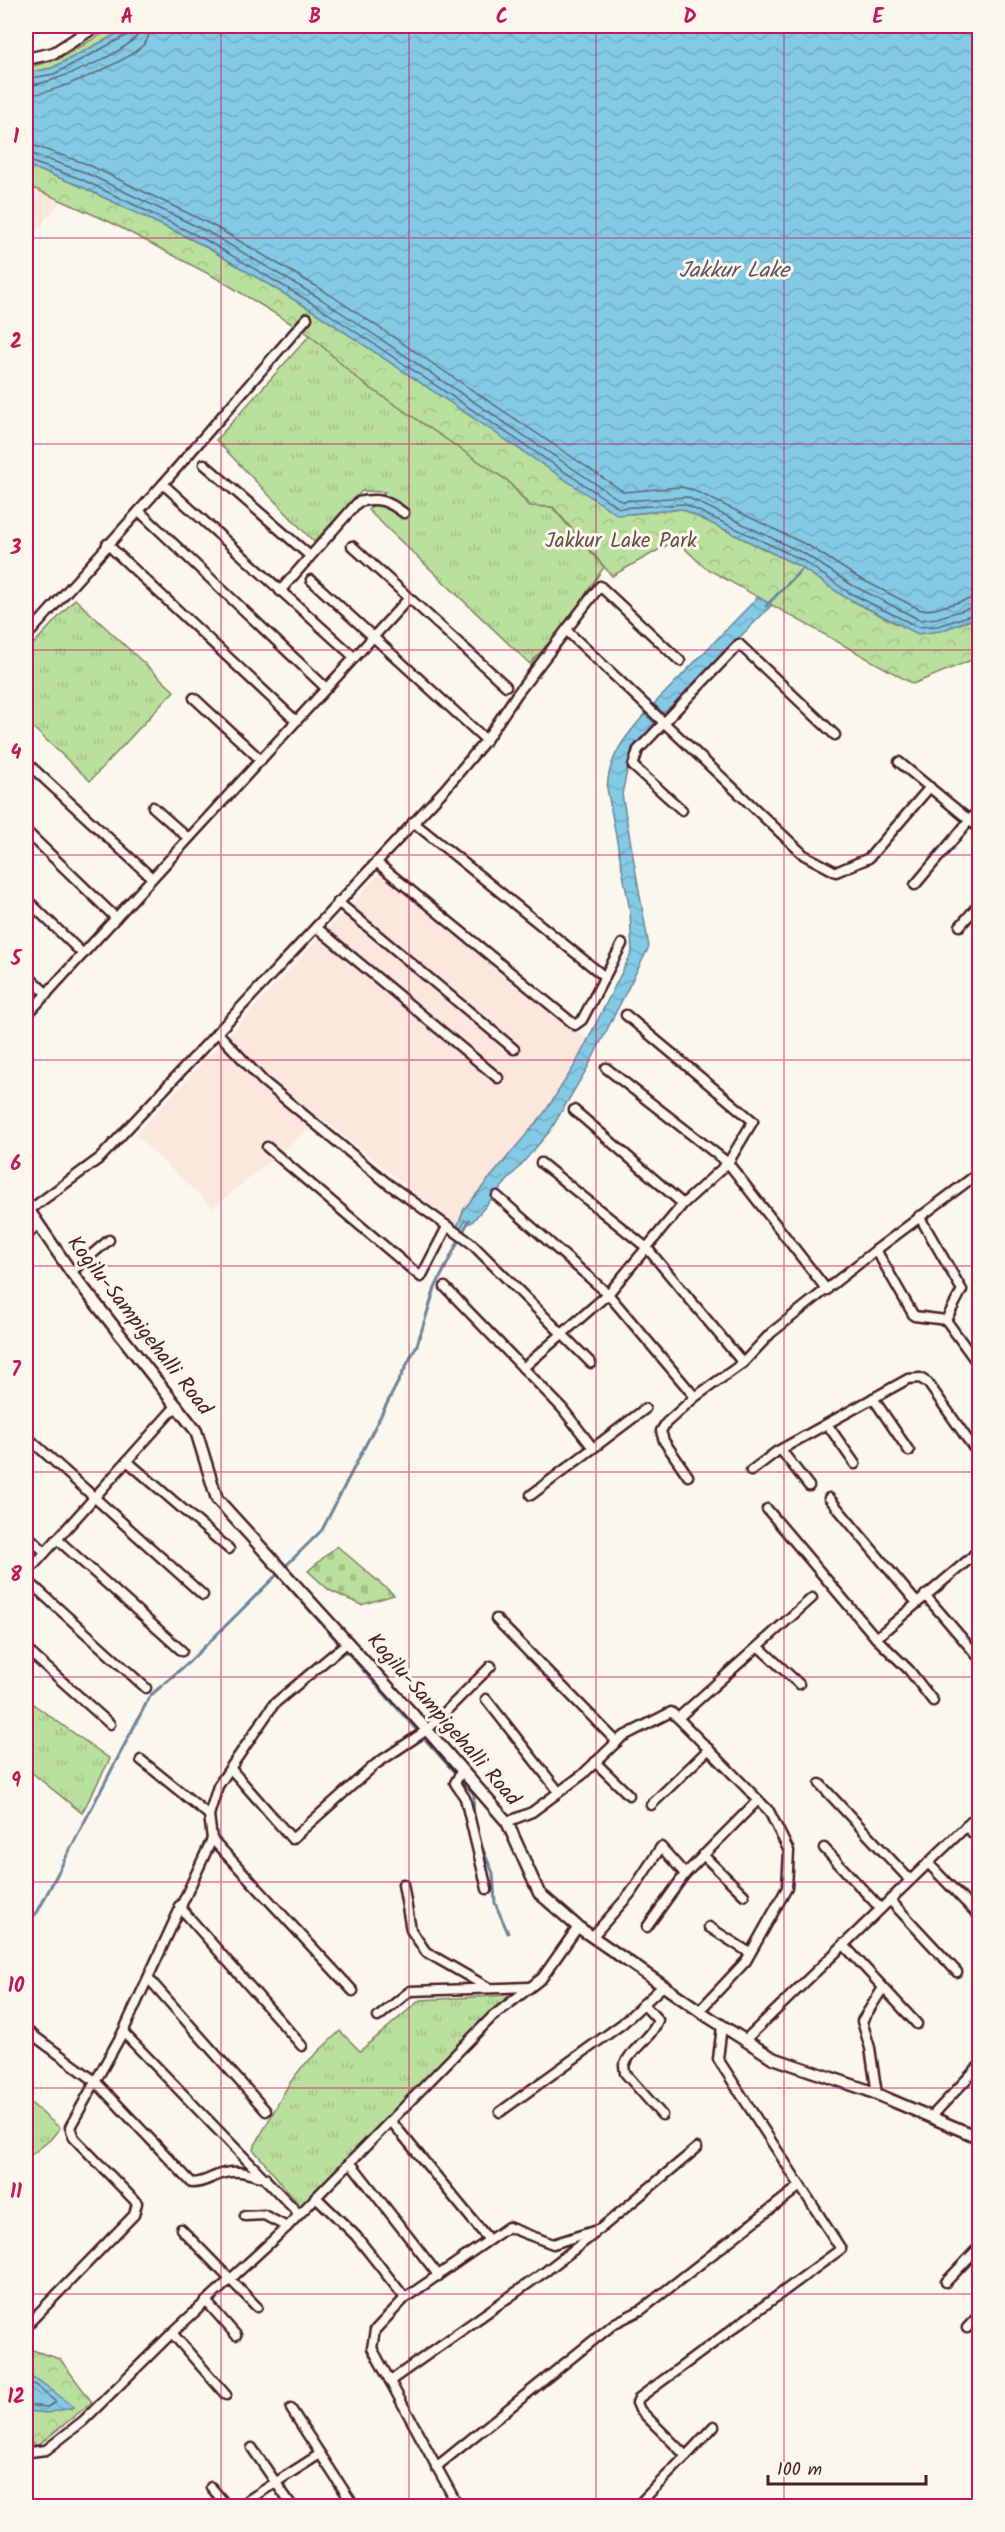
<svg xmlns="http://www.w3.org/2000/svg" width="1005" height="2532" viewBox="0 0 1005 2532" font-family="Kalam,sans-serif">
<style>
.built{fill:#fce7dc}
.grass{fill:url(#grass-tufts);stroke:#828064;stroke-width:1.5}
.cemetery{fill:url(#cemetery-stones);stroke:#828064;stroke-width:1.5}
.park{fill:url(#park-crowns);stroke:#828064;stroke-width:1.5}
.water{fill:url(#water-waves);stroke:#6c869a;stroke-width:1.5}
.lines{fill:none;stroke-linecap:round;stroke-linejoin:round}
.shore{stroke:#616375;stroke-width:1.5}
.stream{stroke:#6c869a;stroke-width:3}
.minor-casing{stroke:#4a1f2b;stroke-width:13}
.tertiary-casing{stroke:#4a1f2b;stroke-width:15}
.minor{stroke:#fbf7ec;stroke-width:8}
.tertiary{stroke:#fbf7ec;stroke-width:10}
.grid{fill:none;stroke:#c2185b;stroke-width:1.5;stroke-opacity:0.55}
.labels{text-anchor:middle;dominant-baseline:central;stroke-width:6;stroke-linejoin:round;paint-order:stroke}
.park-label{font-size:21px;fill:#664f47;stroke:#fbf7ec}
.street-label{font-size:21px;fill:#4a1f2b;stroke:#fbf7ec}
.water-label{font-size:22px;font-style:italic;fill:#5b5262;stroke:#fbf7ec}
.neatline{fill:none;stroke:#c2185b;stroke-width:2}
.grid-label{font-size:20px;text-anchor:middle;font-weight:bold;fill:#c2185b}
</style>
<defs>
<pattern id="grass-tufts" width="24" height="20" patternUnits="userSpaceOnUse" patternTransform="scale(1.5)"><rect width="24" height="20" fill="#b9e09c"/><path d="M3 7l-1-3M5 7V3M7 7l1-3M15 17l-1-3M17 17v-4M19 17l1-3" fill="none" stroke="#a1c087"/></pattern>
<pattern id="cemetery-stones" width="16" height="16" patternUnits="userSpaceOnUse" patternTransform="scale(1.5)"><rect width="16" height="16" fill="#b9e09c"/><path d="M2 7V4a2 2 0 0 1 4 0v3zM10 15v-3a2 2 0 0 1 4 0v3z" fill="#a1c087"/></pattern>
<pattern id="park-crowns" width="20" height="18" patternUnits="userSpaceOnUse" patternTransform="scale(1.5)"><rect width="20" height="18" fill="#b9e09c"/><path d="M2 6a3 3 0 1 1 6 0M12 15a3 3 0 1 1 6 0" fill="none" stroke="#a1c087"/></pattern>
<pattern id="water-waves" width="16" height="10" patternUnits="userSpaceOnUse" patternTransform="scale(1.5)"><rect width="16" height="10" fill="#83cae4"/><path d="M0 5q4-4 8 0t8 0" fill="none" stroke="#73adc4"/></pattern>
</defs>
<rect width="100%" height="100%" fill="#fbf7ec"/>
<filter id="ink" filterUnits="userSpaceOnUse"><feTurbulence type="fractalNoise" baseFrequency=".0167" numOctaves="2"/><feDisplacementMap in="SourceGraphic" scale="12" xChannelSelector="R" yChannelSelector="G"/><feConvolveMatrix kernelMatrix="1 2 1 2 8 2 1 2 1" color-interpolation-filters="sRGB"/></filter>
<g filter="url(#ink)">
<g class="built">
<polygon points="26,185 61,201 26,244"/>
<polygon points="380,873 588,1040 575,1065 533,1130 464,1209 457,1227 322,1118 213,1208 135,1135"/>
</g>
<g class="grass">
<polygon points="310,335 360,381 508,481 529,506 552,507 604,567 566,623 530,664 368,510 385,492 362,491 314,542 216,440"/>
<polygon points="75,599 174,691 90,781 26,721 26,652"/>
<polygon points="26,1699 110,1759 82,1813 26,1768"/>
<polygon points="512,1995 300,2206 253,2149 289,2084 302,2067 340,2031 360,2051 420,2000"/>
<polygon points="26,2099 60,2128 50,2140 26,2159"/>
</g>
<polygon class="cemetery" points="337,1546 394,1595 361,1605 329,1590 308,1571"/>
<g class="park">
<polygon points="115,26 132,26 52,68 26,73 26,68 59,59"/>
<polygon points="26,165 78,185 201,244 313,311 554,471 631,514 682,509 799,566 845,597 897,624 940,631 979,617 979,657 913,684 704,567 676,540 612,576 553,507 530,506 508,481 360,381 310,335 220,280 110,222 26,185"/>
<polygon points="26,2348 60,2359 92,2402 37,2446 26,2439"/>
</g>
<g class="water">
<polygon points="132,26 979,26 979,617 940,631 918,634 845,597 799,566 682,509 618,515 313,311 201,244 78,185 26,165 26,73 52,68"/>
<polygon points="758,597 772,605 664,713 654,704"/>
<path d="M645,714l10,10 -23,24 -10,46 27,153 -61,120 -38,64 -79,92 -6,-3 -4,10 -4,-3 7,-18 81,-97 30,-47 57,-113 -2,-41 -23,-123c2,-32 18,-51 38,-74z"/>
<polygon points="26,2376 38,2380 74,2407 47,2413 26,2411"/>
</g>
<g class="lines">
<g class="shore">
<polyline points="26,79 54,74 131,33 134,26"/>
<path d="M26,86c23,-1 114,-36 116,-60"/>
<path d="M26,95c25,0 102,-33 119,-52 4,-5 5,-11 6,-17"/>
<polyline points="26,143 87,164 212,225 326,292 624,492 680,487 691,489 809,546 857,577 921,610 935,609 980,596"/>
<polyline points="26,152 84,172 208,232 321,299 621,501 687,497 805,554 852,585 920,620 937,618 980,605"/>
<polyline points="26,160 81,179 204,239 317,306 619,508 684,504 802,560 848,592 918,627 938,626 980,612"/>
<polyline points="26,2382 35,2385 56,2402 47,2407 26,2405"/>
</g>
<g class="stream">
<polyline points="766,606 803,568"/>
<polyline points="277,1574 474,1794 473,1818"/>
<polyline points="478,1838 493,1873 495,1903 508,1933"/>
<polyline points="26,1925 38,1911 150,1696 190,1661 322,1530 417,1345 435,1288 469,1220"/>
</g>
<g class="minor-casing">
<g id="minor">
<polyline points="204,464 310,556"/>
<polyline points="163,484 307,318"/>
<polyline points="139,511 326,688"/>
<polyline points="107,544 296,721"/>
<polyline points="352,546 506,686"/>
<polyline points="311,580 486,740"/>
<path d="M280,591l78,-89c21,-5 30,-1 46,11"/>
<polyline points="567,631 804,855 836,872 869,858 930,787"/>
<polyline points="26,637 163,484 354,657"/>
<polyline points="194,698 261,760"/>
<polyline points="26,762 152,878"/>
<polyline points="899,762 980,829"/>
<polyline points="153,807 188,838"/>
<polyline points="682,810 633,766 638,750 739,644 835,735"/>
<polyline points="413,822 605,977"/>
<polyline points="26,831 116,918"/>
<polyline points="376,862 575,1025 582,1020 622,944"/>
<polyline points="915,885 980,808"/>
<polyline points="26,899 83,954"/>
<polyline points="338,902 514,1049"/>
<polyline points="960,926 980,903"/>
<polyline points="316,927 498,1078"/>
<polyline points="26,974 47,994"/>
<polyline points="26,1016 409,598"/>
<polyline points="217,1032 263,1081 387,1183 471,1243 591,1363"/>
<polyline points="606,1068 728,1163 827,1290"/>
<polyline points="574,1110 683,1204"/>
<polyline points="267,1147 421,1277 447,1227"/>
<polyline points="541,1163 647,1248 743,1363"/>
<polyline points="497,1196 608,1294 695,1397"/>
<polyline points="28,1211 100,1158 445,789 486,740 517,694 600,586 680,661"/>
<polyline points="919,1216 962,1290 946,1320"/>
<polyline points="26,1237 37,1224"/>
<polyline points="876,1250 980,1172"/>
<polyline points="71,1272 109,1240"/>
<polyline points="445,1287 562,1408 593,1448"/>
<polyline points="523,1368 608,1294 683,1204 728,1163 753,1121 626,1015"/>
<polyline points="873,1398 909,1451"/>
<polyline points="827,1424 855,1464"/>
<polyline points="26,1436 203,1595"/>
<polyline points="781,1450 809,1486"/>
<polyline points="127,1461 229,1549"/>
<polyline points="751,1471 776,1452 908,1379 920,1378 928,1383 980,1457"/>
<polyline points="688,1476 664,1441 661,1431 666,1423 695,1397 743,1363 771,1333 876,1250 914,1316 946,1320 980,1367"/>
<polyline points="531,1495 645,1409"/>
<polyline points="829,1498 917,1603"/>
<polyline points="767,1509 876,1638 909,1670 933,1701"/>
<polyline points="26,1534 45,1552"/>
<polyline points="57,1539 182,1651"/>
<polyline points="974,1554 980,1561"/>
<polyline points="26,1574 177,1405"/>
<polyline points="26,1579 146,1688"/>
<polyline points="925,1595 980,1659"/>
<polyline points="496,1619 617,1742"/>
<polyline points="876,1638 980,1550"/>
<polyline points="759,1647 799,1684"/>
<polyline points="26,1649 110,1724"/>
<polyline points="486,1699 559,1792"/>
<polyline points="678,1718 812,1598"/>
<polyline points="141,1760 209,1815"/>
<polyline points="595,1762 629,1795"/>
<polyline points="230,1768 292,1839 376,1764 427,1730 491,1666"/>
<polyline points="462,1770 455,1783 465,1798 487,1889"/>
<polyline points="820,1784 910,1880"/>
<polyline points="651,1805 709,1749"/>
<polyline points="507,1822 532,1812 582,1775 622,1737 671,1712 678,1718 769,1811 789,1851 787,1888 746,1961 699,2011"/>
<polyline points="966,1826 980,1841"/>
<polyline points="212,1839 353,1991"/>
<polyline points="824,1848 880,1908"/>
<polyline points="703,1855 744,1895"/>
<polyline points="928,1863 980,1917"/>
<polyline points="403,1884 411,1930 426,1952 487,1987"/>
<polyline points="890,1900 957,1972"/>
<polyline points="179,1906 302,2046"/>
<polyline points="647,1927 685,1874"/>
<polyline points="709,1927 750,1953"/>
<polyline points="592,1937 630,1894 661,1847 685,1874 758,1800"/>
<polyline points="843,1944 917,2024"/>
<polyline points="149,1979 266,2111"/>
<path d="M643,2004l15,16c-6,18 -26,28 -34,45l1,8 37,42"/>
<polyline points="378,2017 410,1991 530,1987"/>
<path d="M26,2030l69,51 97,102c14,0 21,-8 33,-10 13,-4 27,2 40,5"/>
<polyline points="123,2032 299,2214"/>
<polyline points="745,2040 980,1813"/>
<polyline points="877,2094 870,2048 862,2021 883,1988"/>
<polyline points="500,2112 622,2024 663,1986"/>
<polyline points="931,2117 980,2065"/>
<polyline points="391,2121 489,2240"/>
<polyline points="350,2162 439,2276"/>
<polyline points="316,2197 356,2236 405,2298"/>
<polyline points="245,2216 264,2215 287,2227"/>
<polyline points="181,2229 257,2307"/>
<polyline points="946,2282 980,2246"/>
<polyline points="206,2301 236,2335"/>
<polyline points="26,2326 134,2215 137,2203 74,2138 70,2127 123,2032 212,1839 209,1815 218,1786 274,1704 348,1642"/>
<polyline points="967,2328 980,2314"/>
<polyline points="172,2333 226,2395"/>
<polyline points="390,2381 546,2271 594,2234"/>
<polyline points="291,2409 354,2506"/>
<polyline points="252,2448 292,2506"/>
<polyline points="26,2449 30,2452 46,2450 83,2421 172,2333 287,2227 492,2017 542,1978 578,1927"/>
<polyline points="686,2456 714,2426"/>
<polyline points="436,2467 615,2323 641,2310 800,2186"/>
<polyline points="211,2487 227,2506"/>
<polyline points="239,2506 320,2454"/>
<polyline points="458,2506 372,2348 375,2330 405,2298 508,2227 553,2244 600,2229 697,2148"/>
<polyline points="637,2506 686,2456 640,2410 637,2403 639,2398 841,2249 718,2059 722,2026"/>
</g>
</g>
<g class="tertiary-casing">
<g id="tertiary">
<polyline points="26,59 54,53 96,26"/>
<polyline points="26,1206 71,1272 196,1431 217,1499 427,1730 507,1822 539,1893 578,1927 710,2018 773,2058 867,2090 980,2138"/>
</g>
</g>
<use href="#minor" class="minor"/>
<use href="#tertiary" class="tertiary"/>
</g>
</g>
<path class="grid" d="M221,26v2480M409,26v2480M596,26v2480M784,26v2480M26,238h954M26,444h954M26,650h954M26,855h954M26,1060h954M26,1266h954M26,1472h954M26,1677h954M26,1882h954M26,2088h954M26,2294h954"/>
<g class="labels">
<g class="park-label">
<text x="621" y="541">Jakkur Lake Park</text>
</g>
<g class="street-label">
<text transform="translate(139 1326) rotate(52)">Kogilu-Sampigehalli Road</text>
<text transform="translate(443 1720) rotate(49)">Kogilu-Sampigehalli Road</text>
</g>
<g class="water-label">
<text x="734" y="271">Jakkur Lake</text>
</g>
</g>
<rect width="1005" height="2532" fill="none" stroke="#fbf7ec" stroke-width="66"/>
<path d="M768 2475v9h158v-9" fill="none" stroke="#4a1f2b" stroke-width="3"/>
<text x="777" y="2475" font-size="18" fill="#4a1f2b" stroke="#fbf7ec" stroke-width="4.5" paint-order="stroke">100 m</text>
<rect x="33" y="33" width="939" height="2466" class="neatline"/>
<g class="grid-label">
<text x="127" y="23">A</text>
<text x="315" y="23">B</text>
<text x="502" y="23">C</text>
<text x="690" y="23">D</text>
<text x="878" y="23">E</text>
<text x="16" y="143">1</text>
<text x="16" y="348">2</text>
<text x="16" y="554">3</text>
<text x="16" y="759">4</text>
<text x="16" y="965">5</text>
<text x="16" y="1170">6</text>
<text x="16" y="1376">7</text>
<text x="16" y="1581">8</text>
<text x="16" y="1787">9</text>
<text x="16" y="1992">10</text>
<text x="16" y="2198">11</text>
<text x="16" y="2403">12</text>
</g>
</svg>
